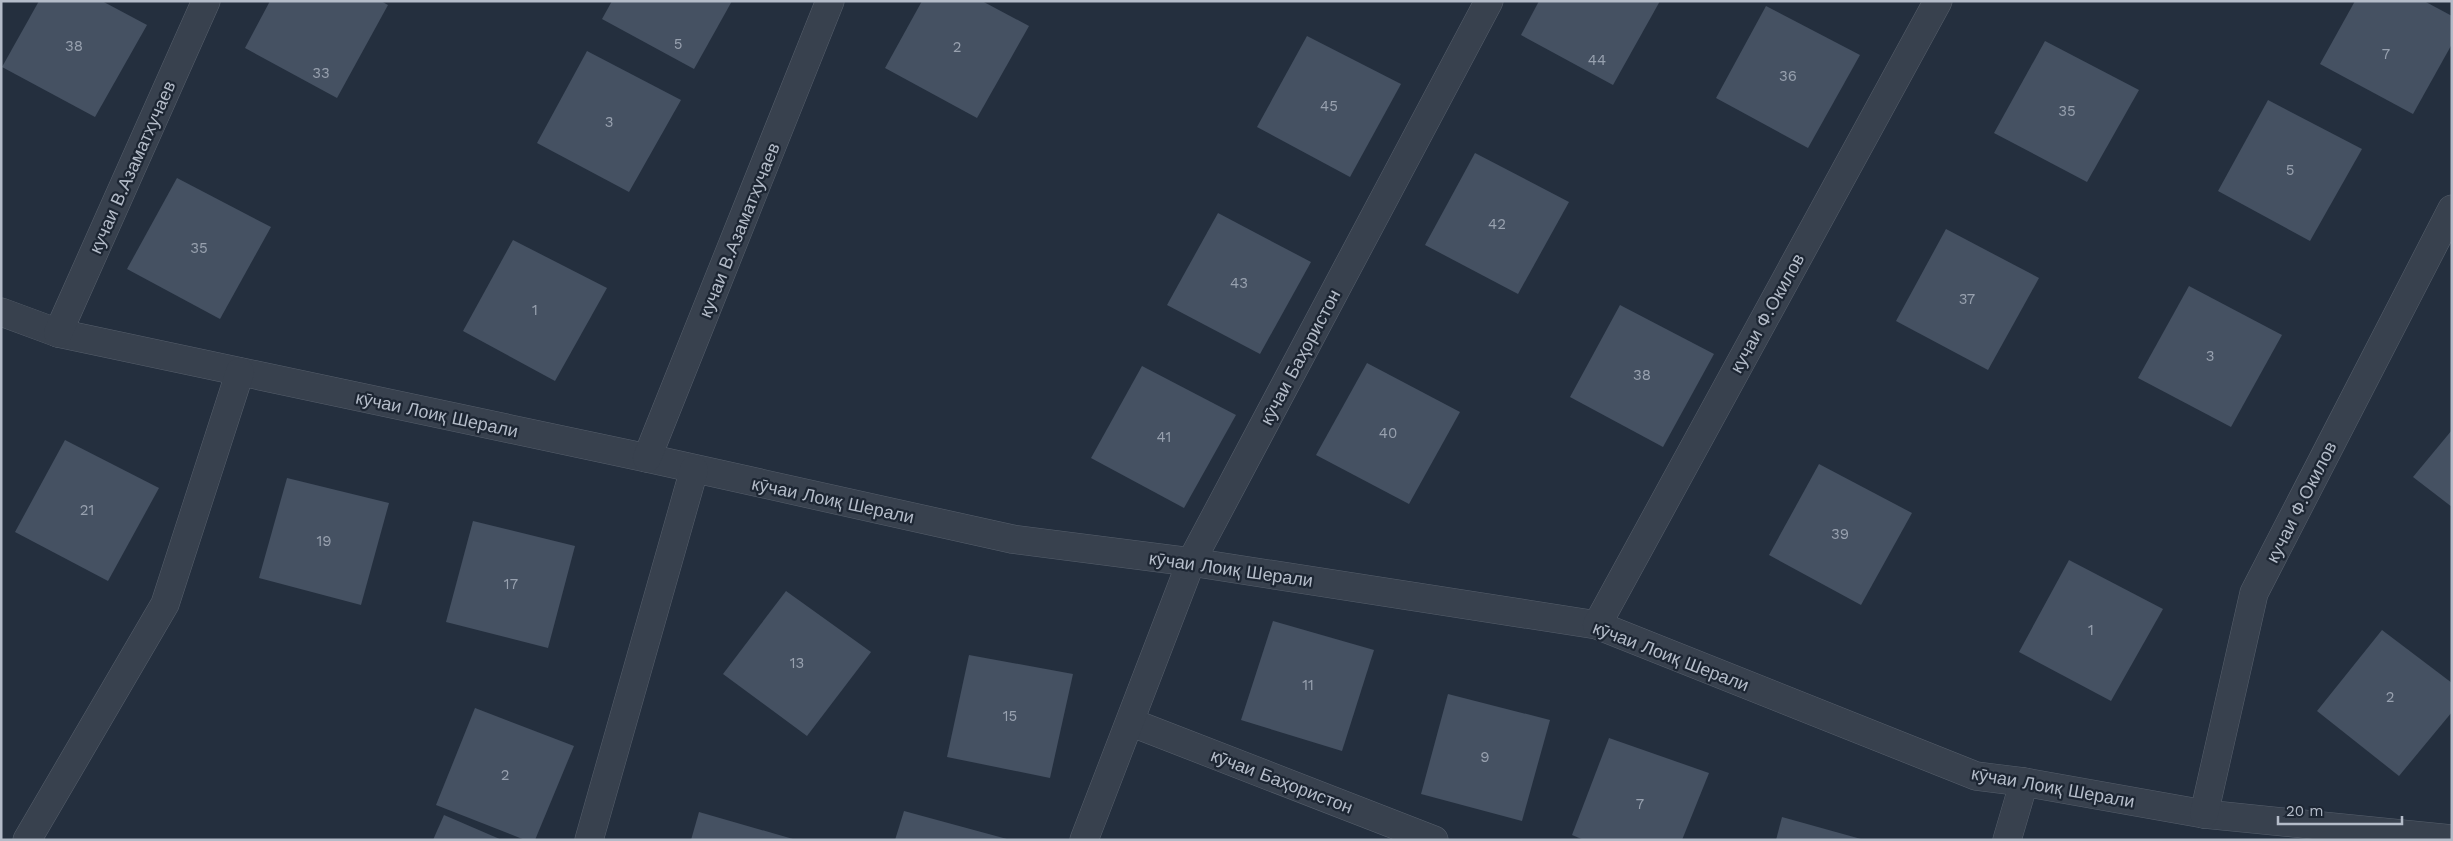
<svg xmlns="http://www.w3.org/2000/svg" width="2453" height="841" viewBox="0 0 2453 841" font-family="'Work Sans',sans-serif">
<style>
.building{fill:#455162}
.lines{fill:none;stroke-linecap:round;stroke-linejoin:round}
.street-casing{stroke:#565f6c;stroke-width:29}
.street{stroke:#38414e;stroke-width:28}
.labels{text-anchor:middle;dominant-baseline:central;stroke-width:4.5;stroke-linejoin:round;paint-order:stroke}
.number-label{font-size:15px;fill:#98a1af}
.street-label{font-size:18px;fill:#b4bcc9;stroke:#1d2633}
</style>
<rect width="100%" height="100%" fill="#242f3e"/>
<g class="building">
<polygon points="39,1 102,1 147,25 95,117 2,67"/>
<polygon points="270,1 381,1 388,5 337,98 245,48"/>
<polygon points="612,1 732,1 694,69 602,19"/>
<polygon points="922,1 982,1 1029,26 977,118 885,68"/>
<polygon points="1539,1 1660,1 1613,85 1521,35"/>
<polygon points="2355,1 2424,1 2452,16 2452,44 2413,114 2320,64"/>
<polygon points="1766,6 1860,55 1808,148 1716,98"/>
<polygon points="1307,36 1401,84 1350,177 1257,127"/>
<polygon points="2045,41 2139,90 2087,182 1994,133"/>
<polygon points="587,51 681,100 629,192 537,143"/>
<polygon points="2268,100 2362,149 2310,241 2218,191"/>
<polygon points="1475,153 1569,202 1518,294 1425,245"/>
<polygon points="177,178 271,227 220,319 127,269"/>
<polygon points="1218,213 1311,262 1260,354 1167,305"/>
<polygon points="1946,229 2039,278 1988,370 1896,321"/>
<polygon points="513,240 607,288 555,381 463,331"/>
<polygon points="2189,286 2282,335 2231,427 2138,378"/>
<polygon points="1620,305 1714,354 1663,447 1570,397"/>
<polygon points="1367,363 1460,412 1409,504 1316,455"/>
<polygon points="1142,366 1236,415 1184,508 1091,458"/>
<polygon points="2452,430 2452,507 2413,477"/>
<polygon points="65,440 159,488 108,581 15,532"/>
<polygon points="1819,464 1912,513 1861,605 1769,555"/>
<polygon points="287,478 389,503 361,605 259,578"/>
<polygon points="473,521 575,546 548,648 446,622"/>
<polygon points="2069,560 2163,609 2111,701 2019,652"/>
<polygon points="786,591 871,652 807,736 723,674"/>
<polygon points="1273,621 1374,650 1342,751 1241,720"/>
<polygon points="2382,630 2452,683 2452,712 2399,776 2317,711"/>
<polygon points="969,655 1073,674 1050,778 947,757"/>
<polygon points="1448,694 1550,720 1522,821 1421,794"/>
<polygon points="475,708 574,746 535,840 525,840 436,805"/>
<polygon points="1609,738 1709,773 1682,840 1584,840 1572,835"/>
<polygon points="904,811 1007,839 1007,840 895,840"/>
<polygon points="699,812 793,839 793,840 691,840"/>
<polygon points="444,815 502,840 433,840"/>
<polygon points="1782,817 1861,839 1861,840 1776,840"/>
</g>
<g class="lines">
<g class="street-casing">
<g id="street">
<polyline points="1,312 58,333 647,458 1012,539 1191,562 1597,625 1976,776 2024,782 2204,814 2452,839"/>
<polyline points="58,333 206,1"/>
<polyline points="647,458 830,1"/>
<polyline points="1597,625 1938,1"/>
<polyline points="1130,722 1434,840"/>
<polyline points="2204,814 2254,593 2452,209"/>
<polyline points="27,840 165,604 240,372"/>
<polyline points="589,840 694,470"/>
<polyline points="1084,840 1191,562 1489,1"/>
<polyline points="2007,840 2024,782"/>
</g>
</g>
<use href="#street" class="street"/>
</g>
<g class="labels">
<g class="number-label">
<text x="678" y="44">5</text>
<text x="74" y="46">38</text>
<text x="957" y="47">2</text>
<text x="2386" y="54">7</text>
<text x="1597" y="60">44</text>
<text x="321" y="73">33</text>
<text x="1788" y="76">36</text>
<text x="1329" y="106">45</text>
<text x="2067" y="111">35</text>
<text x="609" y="122">3</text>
<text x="2290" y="170">5</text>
<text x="1497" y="224">42</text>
<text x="199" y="248">35</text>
<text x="1239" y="283">43</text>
<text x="1967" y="299">37</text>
<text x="535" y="310">1</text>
<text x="2210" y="356">3</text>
<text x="1642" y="375">38</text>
<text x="1388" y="433">40</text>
<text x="1164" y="437">41</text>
<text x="87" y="510">21</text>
<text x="1840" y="534">39</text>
<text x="324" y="541">19</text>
<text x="511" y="584">17</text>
<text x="2091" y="630">1</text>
<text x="797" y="663">13</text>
<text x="1308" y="685">11</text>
<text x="2390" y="697">2</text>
<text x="1010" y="716">15</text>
<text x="1485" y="757">9</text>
<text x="505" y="775">2</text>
<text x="1640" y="804">7</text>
</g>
<g class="street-label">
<text transform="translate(132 167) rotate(-66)">кучаи В.Азаматхучаев</text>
<text transform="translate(739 230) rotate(-68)">кучаи В.Азаматхучаев</text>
<text transform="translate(1767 313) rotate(-61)">кучаи Ф.Окилов</text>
<text transform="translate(1300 357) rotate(-62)">кӯчаи Баҳористон</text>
<text transform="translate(437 414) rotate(12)">кӯчаи Лоиқ Шерали</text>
<text transform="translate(833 500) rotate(12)">кӯчаи Лоиқ Шерали</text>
<text transform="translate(2301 502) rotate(-63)">кучаи Ф.Окилов</text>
<text transform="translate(1231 569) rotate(8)">кӯчаи Лоиқ Шерали</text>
<text transform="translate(1671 656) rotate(21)">кӯчаи Лоиқ Шерали</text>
<text transform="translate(1282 781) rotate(21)">кӯчаи Баҳористон</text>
<text transform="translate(2053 787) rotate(10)">кӯчаи Лоиқ Шерали</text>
</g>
</g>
<rect width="2453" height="841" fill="none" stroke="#b4bcc9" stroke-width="5"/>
<path d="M2278 816v8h124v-8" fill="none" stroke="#b4bcc9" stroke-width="2.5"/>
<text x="2286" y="816" font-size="15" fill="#b4bcc9" stroke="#1d2633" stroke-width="4" paint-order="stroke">20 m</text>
</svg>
